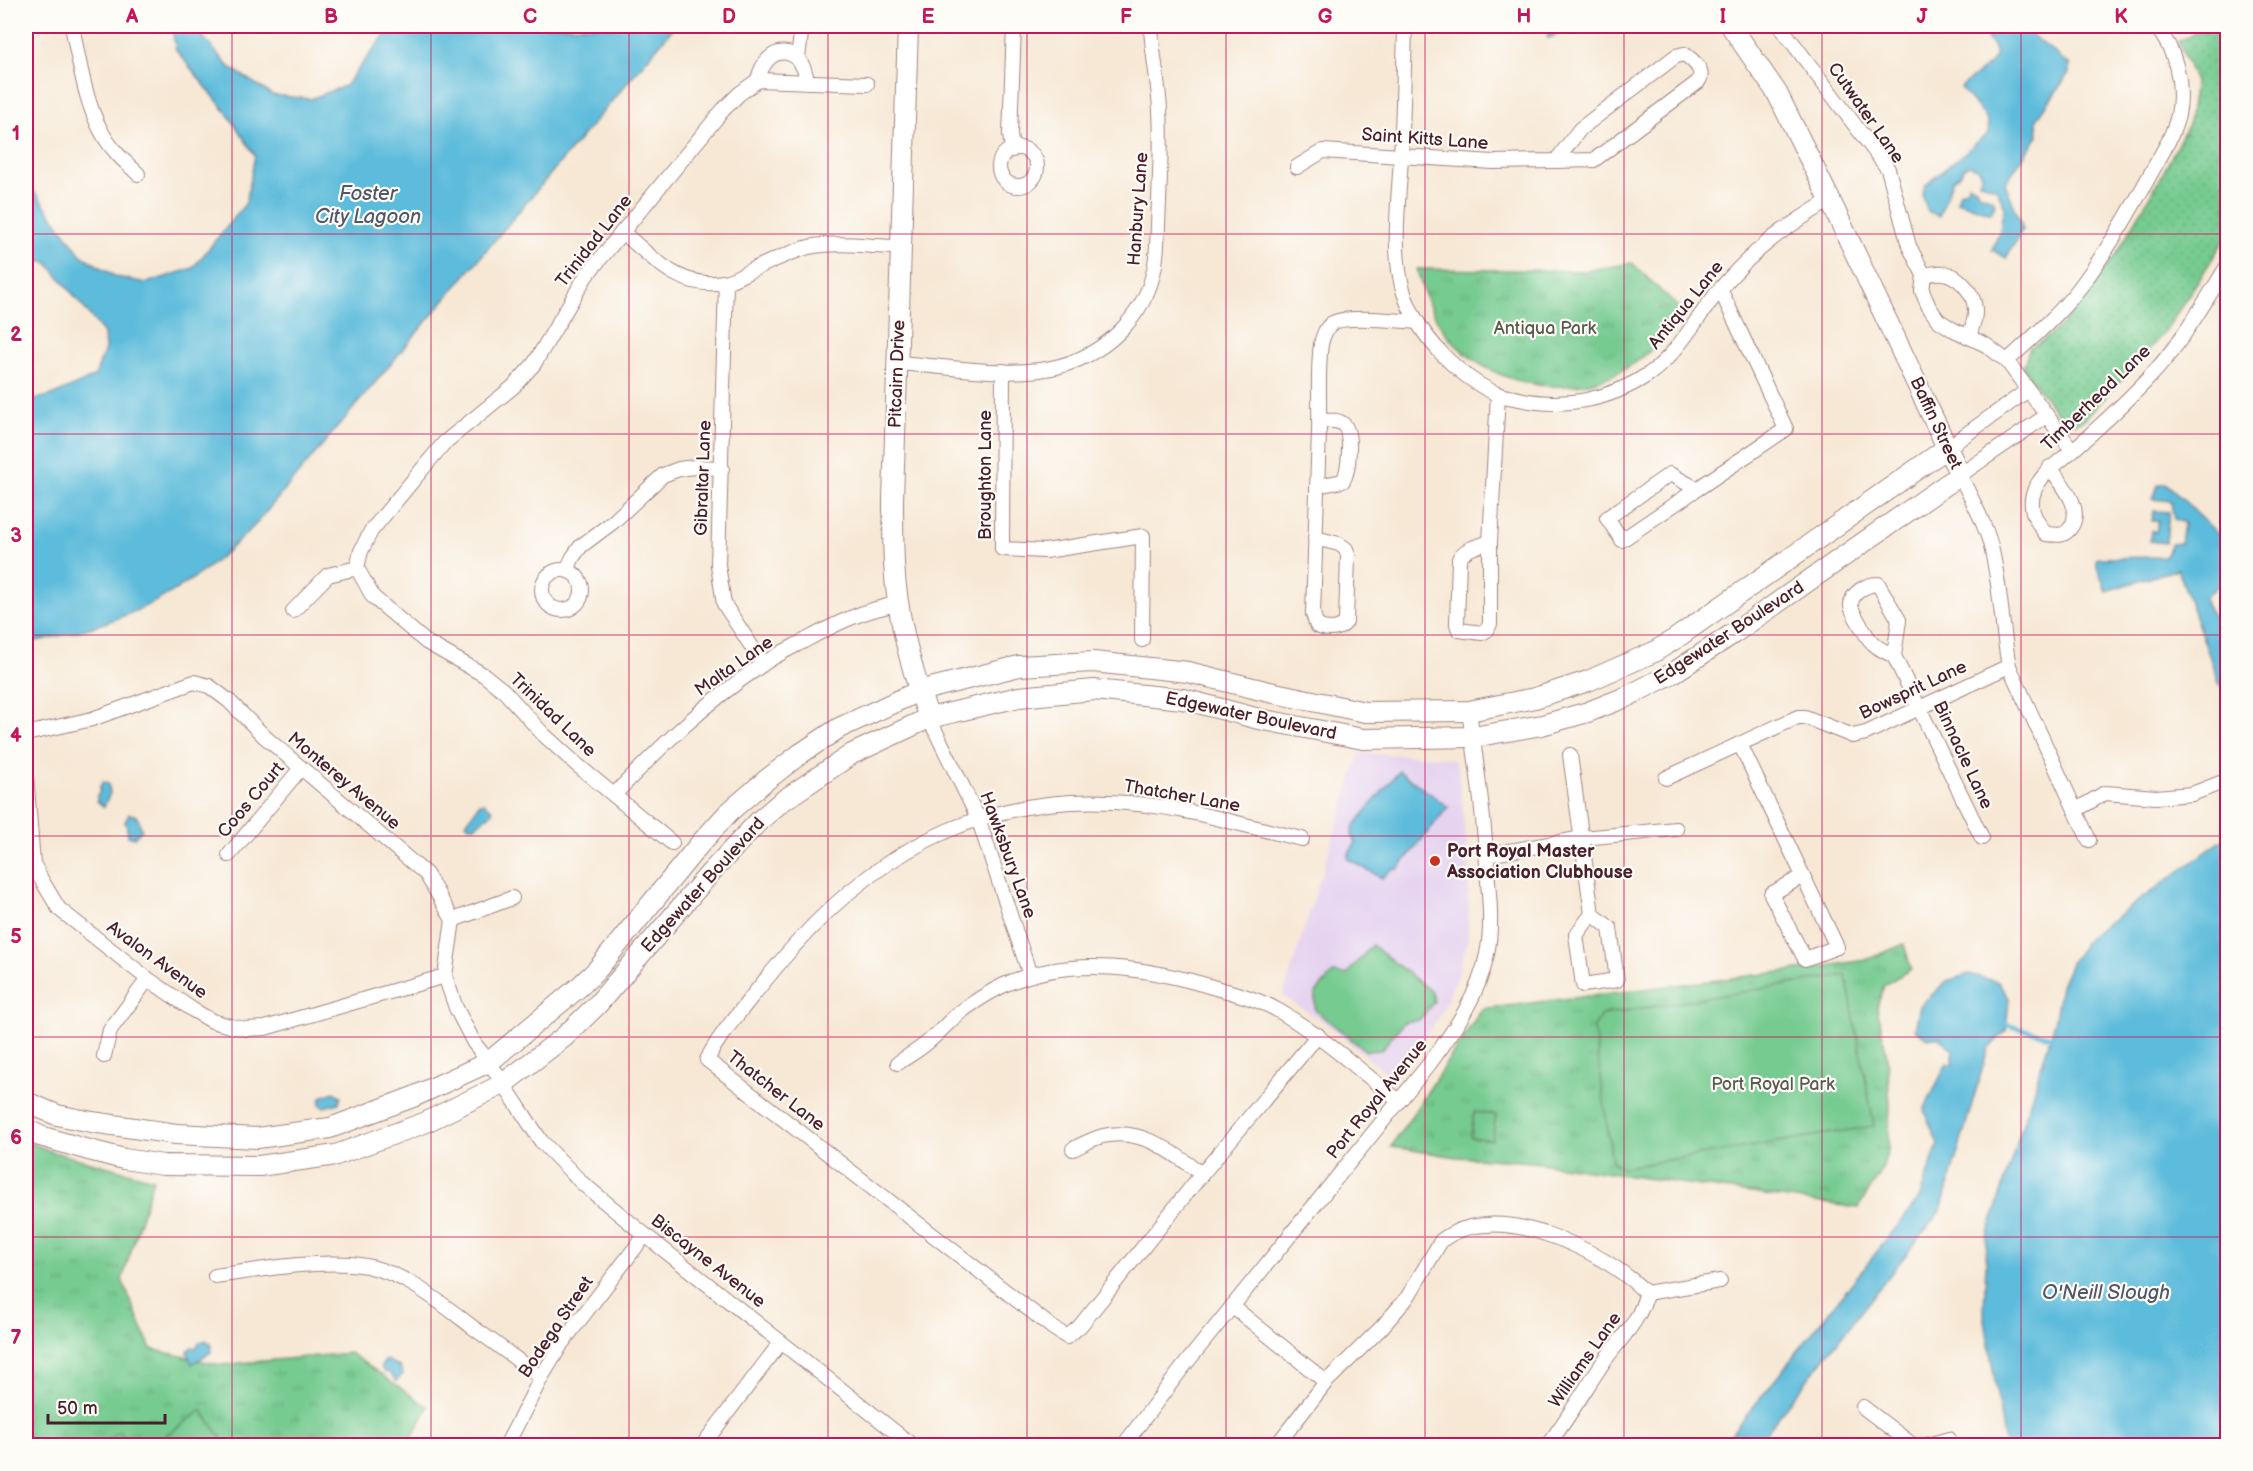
<svg xmlns="http://www.w3.org/2000/svg" width="2253" height="1471" viewBox="0 0 2253 1471" font-family="'Balsamiq Sans',sans-serif">
<style>
.built{fill:#e6d3f0}
.grass{fill:url(#grass-dots);stroke:#60755e;stroke-width:1.5}
.park{fill:url(#park-tufts);stroke:#60755e;stroke-width:1.5}
.garden{fill:#76cb90;stroke:#60755e;stroke-width:1.5}
.water{fill:#5dbcdb;stroke:#546e83;stroke-width:1.5}
.lines{fill:none;stroke-linecap:round;stroke-linejoin:round}
.stream{stroke:#5dbcdb;stroke-width:4.5}
.street-casing{stroke:#a08480;stroke-width:16}
.secondary-casing{stroke:#a08480;stroke-width:22}
.street{stroke:#fff;stroke-width:14}
.secondary{stroke:#fff;stroke-width:20}
.grid{fill:none;stroke:#c2185b;stroke-width:1.5;stroke-opacity:0.55}
.poi-dot{fill:#c8321e;stroke:#fdfcf7;stroke-width:2}
.labels{text-anchor:middle;dominant-baseline:central;stroke-width:4.5;stroke-linejoin:round;paint-order:stroke}
.street-label{font-size:18px;fill:#4a1f2b;stroke:#fdfcf7}
.park-label{font-size:18px;fill:#595b4e;stroke:#fdfcf7}
.poi-label{font-size:18px;font-weight:bold;fill:#4a1f2b;stroke:#fdfcf7;text-anchor:start}
.water-label{font-size:20px;font-style:italic;fill:#515669;stroke:#fdfcf7}
.neatline{fill:none;stroke:#c2185b;stroke-width:2}
.grid-label{font-size:20px;text-anchor:middle;font-weight:bold;fill:#c2185b}
</style>
<defs>
<pattern id="grass-dots" width="8" height="8" patternUnits="userSpaceOnUse" patternTransform="scale(1.5)"><rect width="8" height="8" fill="#76cb90"/><path d="M2 2h.1M6 6h.1" fill="none" stroke="#68ae7c" stroke-width="1.8" stroke-linecap="round"/></pattern>
<pattern id="park-tufts" width="24" height="20" patternUnits="userSpaceOnUse" patternTransform="scale(1.5)"><rect width="24" height="20" fill="#76cb90"/><path d="M3 7l-1-3M5 7V3M7 7l1-3M15 17l-1-3M17 17v-4M19 17l1-3" fill="none" stroke="#68ae7c"/></pattern>
</defs>
<rect width="100%" height="100%" fill="#fdfcf7"/>
<filter id="ink" filterUnits="userSpaceOnUse"><feTurbulence type="fractalNoise" baseFrequency=".0167" numOctaves="2"/><feDisplacementMap in="SourceGraphic" scale="12" xChannelSelector="R" yChannelSelector="G"/><feConvolveMatrix kernelMatrix="1 2 1 2 8 2 1 2 1" color-interpolation-filters="sRGB"/></filter>
<filter id="wash" filterUnits="userSpaceOnUse"><feTurbulence type="fractalNoise" baseFrequency=".008" numOctaves="4" result="noise"/><feDisplacementMap in="SourceGraphic" scale="24" xChannelSelector="R" yChannelSelector="G"/><feGaussianBlur stdDeviation="1.35" result="paint"/><feColorMatrix in="noise" values="0 0 0 0 0 0 0 0 0 0 0 0 0 0 0 0 0 1.4 0 .05"/><feComposite in="paint" operator="in"/></filter>
<g filter="url(#wash)">
<rect width="100%" height="100%" fill="#f7e8d5"/>
<polygon class="built" points="1360,753 1443,757 1454,760 1458,769 1460,787 1469,867 1468,938 1457,977 1441,1014 1400,1071 1395,1075 1388,1074 1324,1022 1283,996"/>
<polygon class="grass" points="2209,26 2227,37 2227,236 2164,333 2085,419 2076,423 2063,421 2023,368 2030,347 2042,341 2061,326 2116,255 2163,173 2189,122 2195,82 2178,41"/>
<g class="park">
<path d="M1632,263l51,49c-15,19 -29,39 -50,52 -54,37 -132,26 -177,-19 -21,-22 -32,-47 -39,-76l167,2z"/>
<polygon points="1904,944 1911,969 1884,985 1877,1007 1887,1056 1890,1105 1888,1151 1880,1174 1858,1208 1532,1162 1457,1157 1391,1147 1482,1009 1814,968 1866,960"/>
<polygon points="26,1141 53,1152 153,1179 122,1280 151,1349 220,1365 350,1353 428,1407 408,1445 26,1445"/>
</g>
<g class="garden">
<polygon points="1372,945 1432,992 1434,1002 1419,1020 1404,1022 1381,1050 1366,1051 1315,1010 1315,994 1333,973 1346,975"/>
<polygon points="1846,975 1874,1126 1621,1168 1612,1161 1594,1027 1601,1015"/>
<polygon points="1474,1112 1496,1115 1492,1140 1471,1137"/>
<polygon points="202,1410 226,1445 153,1445"/>
<polygon points="120,1431 130,1445 100,1445"/>
</g>
<g class="water">
<path d="M171,26h31l1,11 25,29 44,29 38,4 35,-13 47,-60h283l-419,498c-21,20 -42,41 -67,57 -48,34 -106,52 -163,62v-241l30,-8 39,-18 10,-27 -1,-16 -56,-70 -17,-3 -5,-6v-74l55,75 35,22 31,6 46,-15 53,-65 9,-48 -28,-42 -51,-63z"/>
<polygon points="1566,26 1566,31 1548,38 1547,36 1549,27"/>
<path d="M1977,26h43l49,38v9l-32,46 1,17 -33,47 18,46 -17,29 -14,-8 9,-22v-7l4,-14 -9,-19 -17,-6 3,-8 -4,-6 -9,-3 -6,3 -2,6 -8,5 -14,37 -11,-4 -6,-17 3,-9 63,-53c5,-18 -20,-31 -27,-46l30,-24 5,-9 -4,-10z"/>
<polygon points="1968,184 1976,188 1979,194 1993,199 1995,204 1991,213 1957,201 1960,192 1967,189"/>
<polygon points="2166,483 2220,536 2227,537 2227,578 2205,597 2206,605 2227,636 2227,690 2221,687 2219,683 2178,569 2106,591 2097,566 2096,559 2100,558 2164,557 2167,555 2171,544 2181,543 2184,523 2174,519 2171,501 2153,499 2158,485"/>
<polygon points="2154,511 2169,512 2166,543 2150,541 2151,531 2156,532 2158,521 2152,521"/>
<polygon points="1399,771 1448,807 1398,869 1392,869 1382,878 1348,859 1349,853 1356,843 1352,835 1353,827"/>
<polygon points="103,782 108,783 110,793 104,807 97,801 97,795 100,792 100,786"/>
<polygon points="480,803 484,803 492,809 492,813 475,826 469,826 466,823"/>
<path d="M129,814l8,2 5,14 -8,8 -6,-2c-1,-5 0,-9 -3,-14z"/>
<polygon points="2227,837 2227,1445 2005,1445 1984,1313 1987,1237 2053,1029 2061,986 2072,961 2090,936"/>
<polygon points="1969,974 1998,982 2009,998 2006,1031 1988,1049 1941,1210 1756,1445 1723,1445 1919,1199 1938,1144 1924,1110 1947,1063 1953,1065 1953,1050 1939,1038 1928,1038 1915,1030 1920,1006 1947,981"/>
<polygon points="334,1092 341,1096 339,1103 324,1107 320,1104 321,1097"/>
<polygon points="206,1340 212,1345 211,1352 192,1364 187,1352 192,1347 196,1348 199,1343"/>
<polygon points="386,1360 400,1367 403,1374 396,1381 391,1374 383,1371 381,1366"/>
</g>
<g class="lines">
<polyline class="stream" points="2001,1025 2003,1024 2056,1038"/>
</g>
</g>
<g filter="url(#ink)">
<g class="lines">
<g class="street-casing">
<g id="street">
<path d="M72,26c8,39 15,93 42,124 7,9 16,16 24,24"/>
<path d="M1405,26c-1,43 -2,87 -4,131 -2,42 -10,95 3,136 13,41 53,83 93,101 6,3 15,3 22,5 45,10 91,1 130,-25 31,-22 48,-58 73,-87 34,-40 64,-60 108,-87"/>
<polyline points="1780,26 1888,169 1909,246 1924,275 1922,291 1929,307 1938,320 1952,329 1986,345 2007,361 2072,450"/>
<polyline points="798,58 802,26"/>
<path d="M758,80c8,-38 45,-36 49,2"/>
<circle cx="1018" cy="167" r="19"/>
<polyline points="1012,150 1010,134 1014,26"/>
<path d="M1297,167l26,-16 170,11 63,-1 24,-32 96,-73 8,-2c9,6 22,17 14,28l-104,78 -38,1"/>
<path d="M622,232c32,26 57,58 102,50 10,-2 21,-9 30,-13 18,-8 36,-17 55,-22 29,-6 62,0 92,0"/>
<path d="M1924,275c6,-1 13,-3 19,-2 16,2 31,20 32,36 1,9 -3,19 -6,27"/>
<polyline points="726,282 718,565 724,604 763,664"/>
<path d="M2007,361c25,-23 53,-47 74,-75 26,-35 49,-74 70,-113 10,-18 22,-37 27,-58 6,-31 -2,-66 -23,-89"/>
<path d="M897,363c48,3 117,16 163,3 50,-14 91,-56 96,-109 2,-18 2,-37 3,-55 1,-30 3,-61 1,-91 -1,-28 -8,-57 -9,-85"/>
<polyline points="1003,371 1002,549 1045,551 1143,536 1142,640"/>
<path d="M2046,416l-86,59c10,22 24,45 30,68 11,40 11,82 19,123l80,174"/>
<polyline points="1947,448 2028,390"/>
<path d="M2050,467c11,17 34,40 21,60 -6,10 -14,8 -25,7 -11,-14 -19,-27 -11,-45 8,-17 24,-27 38,-39 25,-22 50,-45 73,-69 33,-34 57,-76 82,-116"/>
<path d="M1317,486l26,-5c6,-10 10,-49 0,-57 -6,-5 -16,-3 -24,-3"/>
<polyline points="1697,489 1622,540 1607,518 1670,474 1697,489 1786,429 1720,289"/>
<path d="M1315,538l24,6 7,5 2,6 -2,67c-7,9 -19,8 -29,4l-4,-12c2,-61 4,-122 6,-183 1,-29 -2,-59 2,-87 2,-8 4,-15 10,-20 12,-10 69,-3 86,-2"/>
<path d="M1490,542c-11,4 -26,6 -31,17l-2,65 2,6 23,3 5,-3 3,-6v-82l8,-148"/>
<polyline points="357,568 373,597 426,642 484,675 504,691 543,734 576,764 672,843"/>
<circle cx="562" cy="590" r="20"/>
<polyline points="567,570 573,557 581,546 613,522 663,475 679,469 694,467 722,468"/>
<polyline points="293,611 328,575 357,568 361,551 371,531 444,443 513,387 534,364 586,276 723,110 739,94 758,80 867,84"/>
<path d="M1894,656l5,-36 -21,-36c-11,0 -28,9 -27,22 1,6 15,29 19,34 6,8 16,12 24,16l88,182"/>
<polyline points="929,718 978,818 1030,975"/>
<polyline points="26,734 92,719 194,682 209,686 229,701 265,737 426,874 453,920 445,976 456,1008 474,1043 489,1062 541,1141 582,1183 645,1235 913,1446"/>
<polyline points="1740,744 1837,947 1805,959 1771,894 1803,876"/>
<polyline points="1570,755 1592,914 1576,935 1583,985 1617,980 1610,928 1592,914"/>
<polyline points="26,775 33,863 41,879 59,909 148,979 193,1010 212,1021 230,1026 246,1029 265,1028 445,976"/>
<polyline points="1666,778 1798,717 1805,717 1853,736 1866,733 2009,666"/>
<path d="M614,795c46,-48 92,-93 148,-130 13,-10 29,-17 44,-25 29,-16 59,-31 93,-36"/>
<polyline points="2076,810 2105,793 2156,797 2192,794 2228,780"/>
<path d="M1302,839c-54,-12 -109,-30 -164,-35 -140,-15 -251,38 -343,141 -17,19 -33,39 -49,59 -15,19 -29,35 -39,56l346,268 14,9 13,-11 122,-152 116,-139"/>
<polyline points="229,855 301,768"/>
<polyline points="1487,855 1583,838 1676,829"/>
<polyline points="453,920 512,898"/>
<polyline points="104,1056 110,1030 148,979"/>
<path d="M898,1063c10,-7 21,-13 30,-21 10,-8 19,-19 30,-28 14,-11 30,-21 46,-29 67,-31 147,-17 215,4 20,5 42,11 60,22 43,25 80,59 120,90"/>
<path d="M1073,1149c9,-4 20,-11 30,-13 39,-9 71,17 99,38"/>
<path d="M215,1276c45,-6 91,-15 136,-12 47,3 85,35 120,62 24,17 47,34 70,52"/>
<polyline points="1646,1293 1720,1281"/>
<polyline points="1232,1306 1326,1382"/>
<polyline points="1863,1407 1914,1446"/>
<polyline points="506,1446 541,1378 562,1343 645,1235"/>
<polyline points="702,1446 781,1342"/>
<path d="M1123,1446l60,-79 247,-304c24,-32 49,-68 57,-109 5,-24 3,-50 1,-73 -3,-57 -11,-114 -19,-170"/>
<path d="M1276,1446l50,-64 56,-55 25,-29 34,-57c53,-44 165,10 205,52 -4,27 -29,49 -44,71 -18,27 -35,56 -55,82"/>
<polyline points="1924,1446 1949,1439"/>
</g>
</g>
<g class="secondary-casing">
<g id="secondary">
<path d="M908,26l-15,473c0,21 0,43 1,65 3,53 17,105 35,154"/>
<polyline points="26,1102 57,1115 92,1122 176,1134 257,1138 330,1128 413,1097 489,1062 579,987 596,971 699,845 729,812 765,781 800,754 839,728 919,691 1019,666 1093,662 1188,672 1265,691 1365,712 1469,711 1535,698 1588,681 1654,652 1675,639 1947,448"/>
<polyline points="26,1129 40,1136 85,1149 124,1159 163,1165 259,1166 336,1155 424,1123 503,1084 564,1037 597,1005 711,872 759,821 781,802 852,754 929,718 1019,697 1094,690 1183,699 1259,719 1363,739 1473,737 1542,725 1588,712 1626,697 1673,673 1734,633 1960,475 1830,200 1777,93 1731,26"/>
</g>
</g>
<use href="#street" class="street"/>
<use href="#secondary" class="secondary"/>
</g>
</g>
<path class="grid" d="M232,26v1420M431,26v1420M629,26v1420M828,26v1420M1027,26v1420M1226,26v1420M1425,26v1420M1624,26v1420M1822,26v1420M2021,26v1420M26,234h2202M26,434h2202M26,635h2202M26,836h2202M26,1037h2202M26,1237h2202"/>
<circle class="poi-dot" cx="1435" cy="861" r="6"/>
<g class="labels">
<g class="street-label">
<text transform="translate(1866 113) rotate(55)">Cutwater Lane</text>
<text transform="translate(1425 139) rotate(4)">Saint Kitts Lane</text>
<text transform="translate(1138 209) rotate(-86)">Hanbury Lane</text>
<text transform="translate(594 241) rotate(-52)">Trinidad Lane</text>
<text transform="translate(1686 305) rotate(-51)">Antiqua Lane</text>
<text transform="translate(897 374) rotate(-88)">Pitcairn Drive</text>
<text transform="translate(2096 398) rotate(-44)">Timberhead Lane</text>
<text transform="translate(1936 423) rotate(65)">Baffin Street</text>
<text transform="translate(985 475) rotate(-90)">Broughton Lane</text>
<text transform="translate(703 478) rotate(-88)">Gibraltar Lane</text>
<text transform="translate(1729 633) rotate(-33)">Edgewater Boulevard</text>
<text transform="translate(734 666) rotate(-35)">Malta Lane</text>
<text transform="translate(1913 690) rotate(-25)">Bowsprit Lane</text>
<text transform="translate(553 715) rotate(44)">Trinidad Lane</text>
<text transform="translate(1251 716) rotate(12)">Edgewater Boulevard</text>
<text transform="translate(1963 755) rotate(65)">Binnacle Lane</text>
<text transform="translate(344 781) rotate(40)">Monterey Avenue</text>
<text transform="translate(1182 796) rotate(10)">Thatcher Lane</text>
<text transform="translate(251 800) rotate(-50)">Coos Court</text>
<text transform="translate(1008 855) rotate(70)">Hawksbury Lane</text>
<text transform="translate(703 885) rotate(-48)">Edgewater Boulevard</text>
<text transform="translate(157 960) rotate(36)">Avalon Avenue</text>
<text transform="translate(776 1091) rotate(38)">Thatcher Lane</text>
<text transform="translate(1377 1099) rotate(-51)">Port Royal Avenue</text>
<text transform="translate(708 1261) rotate(38)">Biscayne Avenue</text>
<text transform="translate(556 1327) rotate(-56)">Bodega Street</text>
<text transform="translate(1585 1360) rotate(-55)">Williams Lane</text>
</g>
<g class="park-label">
<text x="1545" y="328">Antiqua Park</text>
<text x="1773" y="1084">Port Royal Park</text>
</g>
<g class="poi-label">
<text x="1447" y="851">Port Royal Master<tspan x="1447" dy="21">Association Clubhouse</tspan></text>
</g>
<g class="water-label">
<text x="368" y="194">Foster<tspan x="368" dy="23">City Lagoon</tspan></text>
<text x="2106" y="1293">O'Neill Slough</text>
</g>
</g>
<rect width="2253" height="1471" fill="none" stroke="#fdfcf7" stroke-width="66"/>
<path d="M48 1414v9h117v-9" fill="none" stroke="#4a1f2b" stroke-width="3"/>
<text x="57" y="1414" font-size="18" fill="#4a1f2b" stroke="#fdfcf7" stroke-width="4.5" paint-order="stroke">50 m</text>
<rect x="33" y="33" width="2187" height="1405" class="neatline"/>
<g class="grid-label">
<text x="132" y="23">A</text>
<text x="331" y="23">B</text>
<text x="530" y="23">C</text>
<text x="729" y="23">D</text>
<text x="928" y="23">E</text>
<text x="1126" y="23">F</text>
<text x="1325" y="23">G</text>
<text x="1524" y="23">H</text>
<text x="1723" y="23">I</text>
<text x="1922" y="23">J</text>
<text x="2121" y="23">K</text>
<text x="16" y="140">1</text>
<text x="16" y="341">2</text>
<text x="16" y="542">3</text>
<text x="16" y="742">4</text>
<text x="16" y="943">5</text>
<text x="16" y="1144">6</text>
<text x="16" y="1344">7</text>
</g>
</svg>
